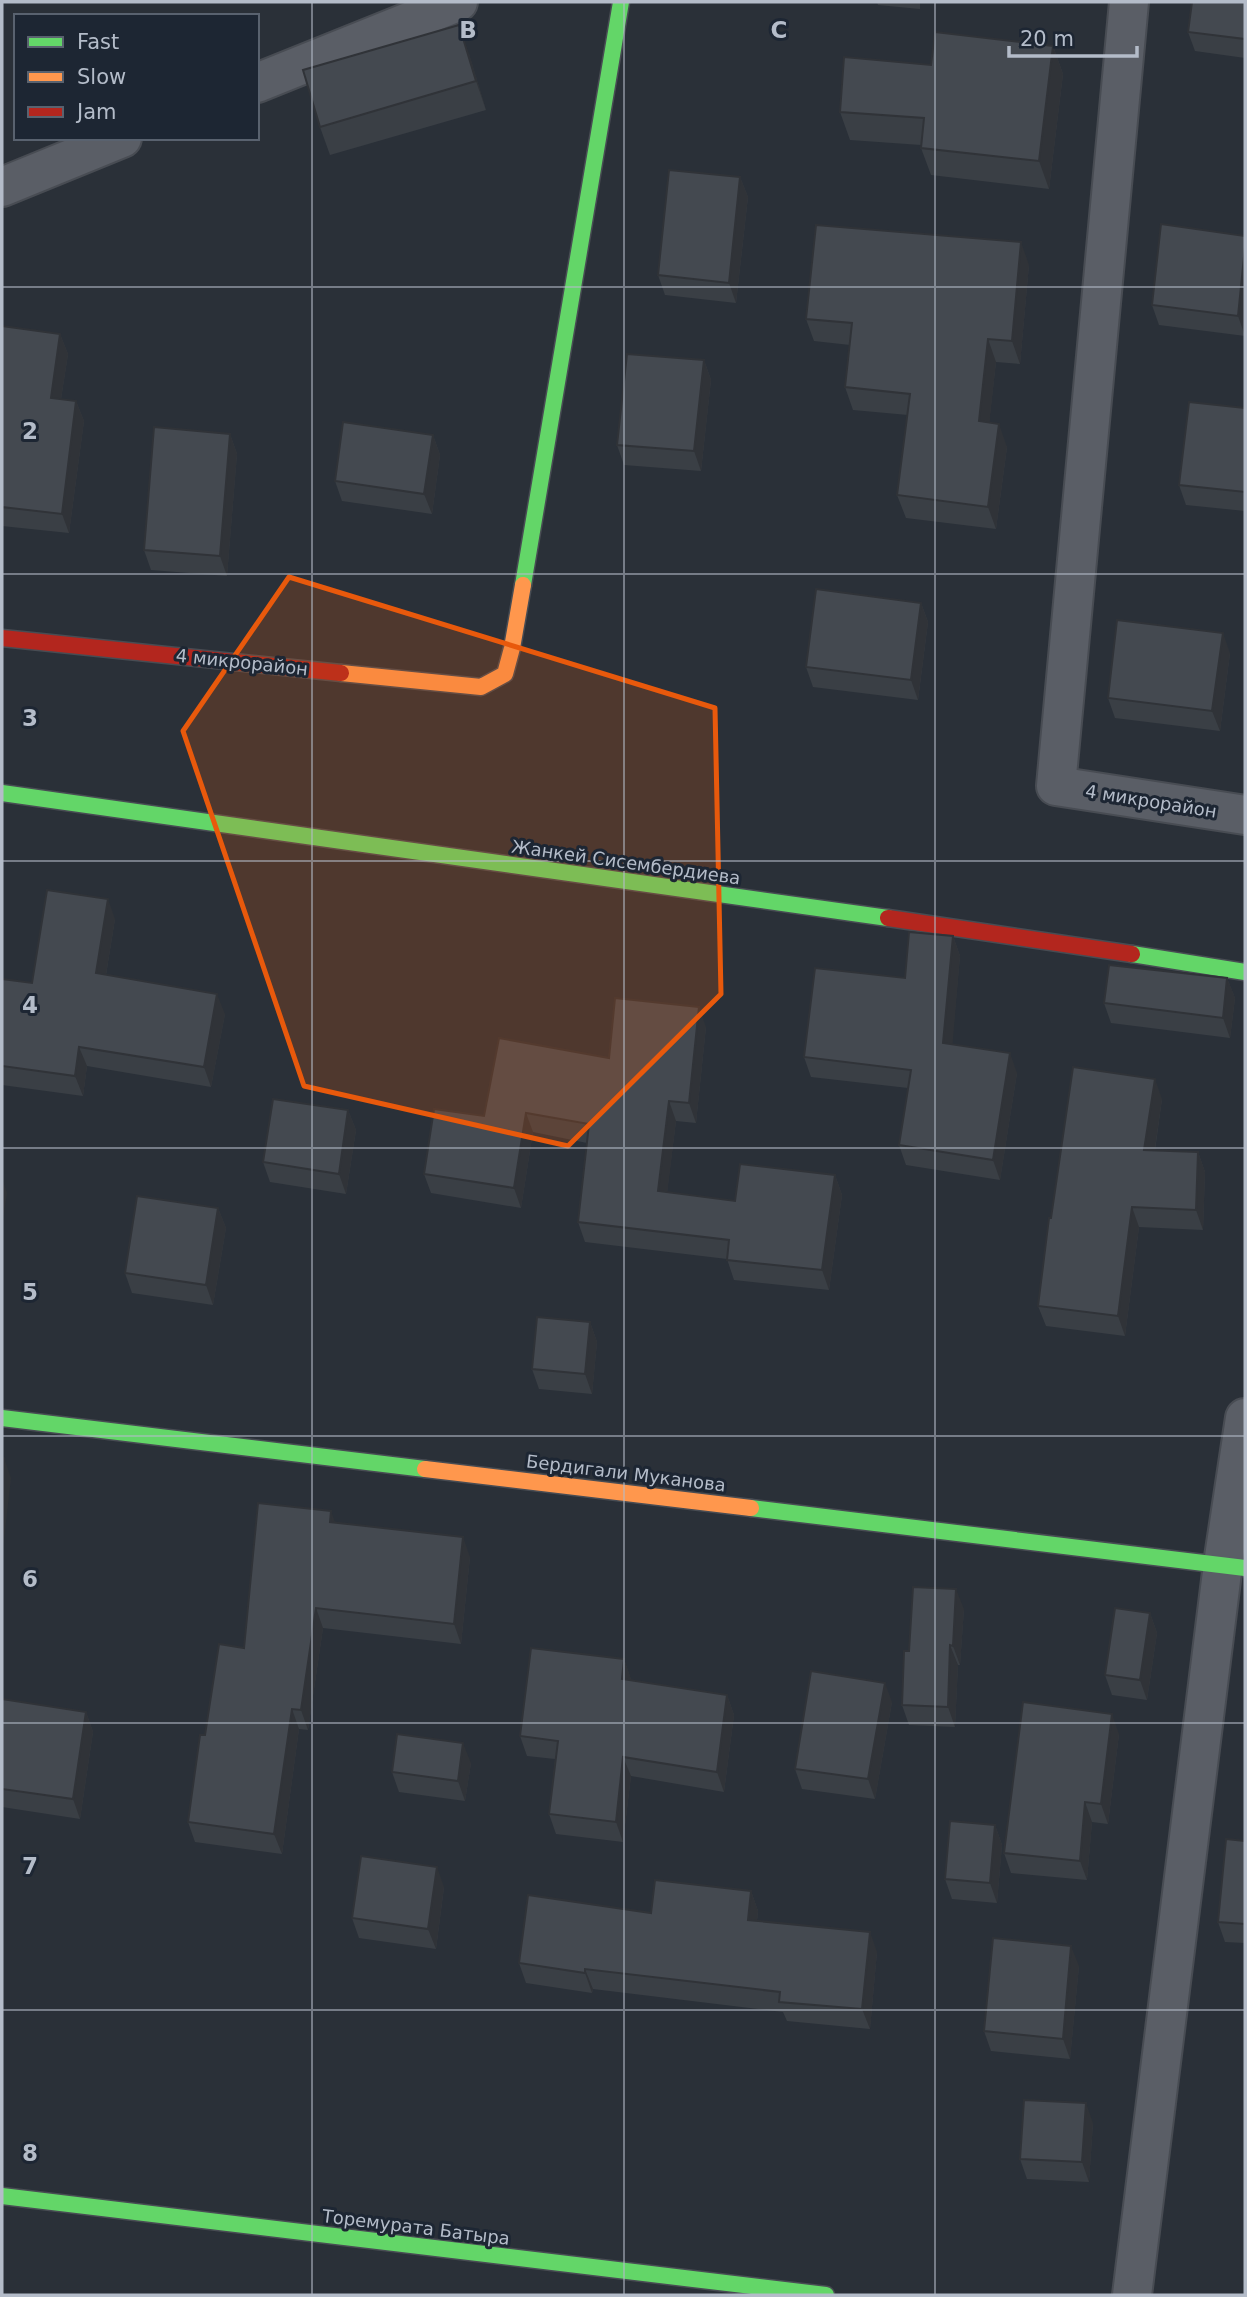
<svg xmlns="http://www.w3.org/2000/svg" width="1247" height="2297" viewBox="0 0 1247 2297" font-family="'DejaVu Sans',sans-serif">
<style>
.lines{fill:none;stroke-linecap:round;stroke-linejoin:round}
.street-casing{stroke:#484c53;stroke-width:42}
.fast-casing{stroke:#484c53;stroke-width:19}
.slow-casing{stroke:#484c53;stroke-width:19}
.jam-casing{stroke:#484c53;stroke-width:19}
.street{stroke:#5a5e66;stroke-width:38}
.fast{stroke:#63d668;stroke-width:16}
.slow{stroke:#ff974d;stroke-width:16}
.jam{stroke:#b3261e;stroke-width:16}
.wall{fill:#3a3f45}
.shaded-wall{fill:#303338}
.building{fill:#444950;stroke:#303338;stroke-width:2}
.marked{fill:#e8590c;fill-opacity:0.2;stroke:#e8590c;stroke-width:5;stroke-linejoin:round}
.grid{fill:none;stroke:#b4bcc9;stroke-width:2;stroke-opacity:0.55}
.labels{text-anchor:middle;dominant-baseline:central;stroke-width:6;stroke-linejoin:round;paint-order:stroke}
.street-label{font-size:18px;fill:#b4bcc9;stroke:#1d2633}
.grid-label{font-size:23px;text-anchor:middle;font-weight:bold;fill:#b4bcc9;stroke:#1d2633;stroke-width:6;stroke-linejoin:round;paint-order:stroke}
</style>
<rect width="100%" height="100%" fill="#2a3038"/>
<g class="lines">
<g class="street-casing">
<g id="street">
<polyline points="1129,2 1056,786 1245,815"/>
<polyline points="257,83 458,2"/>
<polyline points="2,187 122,138"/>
<polyline points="1132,2295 1223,1564 1245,1418"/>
</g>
</g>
<g class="fast-casing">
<g id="fast">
<polyline points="523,585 621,2"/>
<polyline points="2,793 888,918"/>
<polyline points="1132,954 1245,972"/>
<polyline points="2,1418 425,1469"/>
<polyline points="751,1508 1245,1568"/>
<polyline points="2,2196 826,2295"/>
</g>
</g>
<g class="slow-casing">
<g id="slow">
<polyline points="341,673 481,687 505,674 512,648 523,585"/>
<polyline points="425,1469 751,1508"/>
</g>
</g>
<g class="jam-casing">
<g id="jam">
<polyline points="2,638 341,673"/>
<polyline points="888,918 1132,954"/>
</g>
</g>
<use href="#street" class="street"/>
<use href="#fast" class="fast"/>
<use href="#slow" class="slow"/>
<use href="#jam" class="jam"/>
</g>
<g class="wall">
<polygon points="877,2 920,2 920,9 878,5"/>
<polygon points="1245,2 1245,58 1195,51 1188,32"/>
<polygon points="1053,46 1063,74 1049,189 931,175 921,148 921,145 850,140 840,112 931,65"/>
<polygon points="469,54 486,110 330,155 320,127"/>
<polygon points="740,177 748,197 736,303 665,295 658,275"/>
<polygon points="1245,236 1245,336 1159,325 1152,305"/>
<polygon points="1029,265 1020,364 996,362 989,423 1007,447 996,529 906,518 897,495 908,415 853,410 845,387 850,345 814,341 806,319"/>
<polygon points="2,326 60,334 68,354 61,399 76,401 84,421 69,533 2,526"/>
<polygon points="704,360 711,380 701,471 624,465 617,445"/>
<polygon points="1245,408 1245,511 1186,505 1179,485"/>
<polygon points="230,434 237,454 227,576 151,570 144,550"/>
<polygon points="433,435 440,455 432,514 342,501 335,481"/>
<polygon points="921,603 928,622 918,700 813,687 806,667"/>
<polygon points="1230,653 1220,731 1115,718 1108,698"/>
<polygon points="115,919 106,975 225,1014 211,1087 87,1066 83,1096 2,1085 2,979 32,983"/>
<polygon points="953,936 960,956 952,1044 1017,1073 1000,1180 906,1165 899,1145 908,1088 811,1077 804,1057 905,978"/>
<polygon points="1227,978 1235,998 1230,1038 1111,1023 1104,1003"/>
<polygon points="706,1027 696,1123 676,1121 667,1192 735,1201 835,1175 842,1195 829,1290 734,1280 727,1259 585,1242 578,1222 587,1143 533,1132 521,1208 431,1193 424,1174 484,1116 609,1058"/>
<polygon points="1162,1099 1155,1150 1198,1152 1205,1172 1203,1230 1139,1227 1125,1336 1046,1326 1038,1306 1051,1218"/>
<polygon points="348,1110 356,1130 346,1194 270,1182 263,1162"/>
<polygon points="218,1208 226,1228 213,1305 132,1293 125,1273"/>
<polygon points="590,1322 597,1342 592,1394 539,1389 532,1369"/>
<polygon points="335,1522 470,1557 461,1644 323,1628 308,1730 299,1729 282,1854 195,1842 188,1822 205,1735 244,1648"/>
<polygon points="964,1609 960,1665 958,1665 955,1727 909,1725 902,1705 909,1651"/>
<polygon points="1150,1613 1157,1633 1147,1700 1112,1695 1105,1675"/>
<polygon points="624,1659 631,1680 727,1695 734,1715 724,1792 631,1776 623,1842 556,1834 549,1814 555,1759 527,1756 520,1736"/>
<polygon points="2,1699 86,1712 93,1732 80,1819 2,1807"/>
<polygon points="892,1702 875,1799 802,1789 795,1769"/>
<polygon points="1119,1734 1108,1824 1092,1822 1087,1880 1011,1873 1004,1853"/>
<polygon points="471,1763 465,1801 399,1792 392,1772"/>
<polygon points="995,1825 1002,1845 997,1903 952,1899 945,1879"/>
<polygon points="1245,1841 1245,1943 1225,1942 1218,1922"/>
<polygon points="444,1887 436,1949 359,1938 352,1918"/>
<polygon points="751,1891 758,1911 757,1921 877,1952 870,2029 787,2021 783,2012 593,1989 592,1993 526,1983 519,1963 651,1913"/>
<polygon points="1079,1966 1070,2059 991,2051 984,2031"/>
<polygon points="1093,2123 1089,2182 1027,2179 1020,2159"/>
</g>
<g class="shaded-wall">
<polygon points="459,25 469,54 486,110 476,81"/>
<polygon points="1053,46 1063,74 1049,189 1039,161"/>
<polygon points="740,177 748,197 736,303 729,283"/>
<polygon points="1021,242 1029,265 1020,364 1012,341"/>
<polygon points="1245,247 1245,336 1238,316"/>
<polygon points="60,334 68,354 58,418 51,398"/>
<polygon points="988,339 996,362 987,444 979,421"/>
<polygon points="704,360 711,380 701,471 694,451"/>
<polygon points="76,401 84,421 69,533 62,514"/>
<polygon points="999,424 1007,447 996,529 988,507"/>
<polygon points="230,434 237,454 227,576 220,556"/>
<polygon points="433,435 440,455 432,514 424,494"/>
<polygon points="921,603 928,622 918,700 911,680"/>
<polygon points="1223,633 1230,653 1220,731 1212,711"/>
<polygon points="108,899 115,919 103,993 96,973"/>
<polygon points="953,936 960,956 951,1063 943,1043"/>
<polygon points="1227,978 1235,998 1230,1038 1223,1018"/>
<polygon points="217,994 225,1014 211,1087 204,1067"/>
<polygon points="699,1007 706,1027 696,1123 689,1103"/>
<polygon points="79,1047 87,1066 83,1096 75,1076"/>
<polygon points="1010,1053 1017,1073 1000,1180 993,1160"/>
<polygon points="1155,1079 1162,1099 1152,1169 1144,1150"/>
<polygon points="669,1101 676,1121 665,1211 658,1191"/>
<polygon points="348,1110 356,1130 346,1194 339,1174"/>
<polygon points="526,1113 533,1132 521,1208 514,1188"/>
<polygon points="1198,1152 1205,1172 1203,1230 1196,1210"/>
<polygon points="835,1175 842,1195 829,1290 822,1270"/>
<polygon points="2,1178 7,1193 2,1226"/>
<polygon points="1132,1207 1139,1227 1125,1336 1118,1316"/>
<polygon points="218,1208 226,1228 213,1305 206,1285"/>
<polygon points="590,1322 597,1342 592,1394 585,1374"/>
<polygon points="4,1458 11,1478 2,1557 2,1478"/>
<polygon points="331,1511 338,1531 330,1522"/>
<polygon points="463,1537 470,1557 461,1644 454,1624"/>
<polygon points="956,1589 964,1609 960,1665 953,1646"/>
<polygon points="316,1608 323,1628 308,1730 301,1710"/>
<polygon points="1150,1613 1157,1633 1147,1700 1140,1680"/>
<polygon points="950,1645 958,1665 955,1727 948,1707"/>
<polygon points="624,1659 631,1679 629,1698 622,1679"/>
<polygon points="885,1683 892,1702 875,1799 868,1779"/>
<polygon points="727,1695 734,1715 724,1792 717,1772"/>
<polygon points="292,1709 299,1729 282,1854 274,1834"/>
<polygon points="86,1712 93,1732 80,1819 73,1799"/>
<polygon points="1112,1714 1119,1734 1108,1824 1101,1804"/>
<polygon points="463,1743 471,1763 465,1801 458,1781"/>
<polygon points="623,1757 631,1776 623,1842 616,1822"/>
<polygon points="1085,1802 1092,1822 1087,1880 1080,1861"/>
<polygon points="995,1825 1002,1845 997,1903 990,1883"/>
<polygon points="437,1867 444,1887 436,1949 428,1929"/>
<polygon points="751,1891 758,1911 755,1940 748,1920"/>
<polygon points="870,1932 877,1952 870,2029 862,2009"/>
<polygon points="1071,1946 1079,1966 1070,2059 1063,2039"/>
<polygon points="585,1969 593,1989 592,1993 585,1973"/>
<polygon points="1086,2103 1093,2123 1089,2182 1082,2162"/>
</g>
<g class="building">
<polygon points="1192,2 1245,2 1245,39 1188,32"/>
<polygon points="459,25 476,81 320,127 303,70"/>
<polygon points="935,32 1053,46 1039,161 921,148 924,118 840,112 844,57 931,65"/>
<polygon points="669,170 740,177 729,283 658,275"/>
<polygon points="1161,224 1245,236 1245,247 1238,316 1152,305"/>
<polygon points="816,225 1021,242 1012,341 988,339 979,421 999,424 988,507 897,495 910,394 845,387 852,323 806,319"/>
<polygon points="2,326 60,334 51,398 76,401 62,514 2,507"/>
<polygon points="627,354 704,360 694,451 617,445"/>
<polygon points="1189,402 1245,408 1245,492 1179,485"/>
<polygon points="343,422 433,435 424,494 335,481"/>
<polygon points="154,427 230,434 220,556 144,550"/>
<polygon points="816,589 921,603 911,680 806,667"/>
<polygon points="1117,620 1223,633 1212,711 1108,698"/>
<polygon points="47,890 108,899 96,973 217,994 204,1067 79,1047 75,1076 2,1066 2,979 32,983"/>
<polygon points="909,932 953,936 943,1043 1010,1053 993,1160 899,1145 911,1070 804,1057 815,968 905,978"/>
<polygon points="1109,965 1227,978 1223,1018 1104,1003"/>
<polygon points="615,998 699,1007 689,1103 669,1101 658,1191 735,1201 740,1164 835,1175 822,1270 727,1260 729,1240 578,1222 589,1124 526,1113 514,1188 424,1174 434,1109 484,1116 499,1038 609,1058"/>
<polygon points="1073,1067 1155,1079 1144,1150 1198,1152 1196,1210 1132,1207 1118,1316 1038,1306 1049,1218 1051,1218"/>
<polygon points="273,1099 348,1110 339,1174 263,1162"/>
<polygon points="137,1196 218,1208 206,1285 125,1273"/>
<polygon points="537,1317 590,1322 585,1374 532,1369"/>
<polygon points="2,1457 4,1458 2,1478"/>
<polygon points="258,1503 331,1511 330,1522 463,1537 454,1624 316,1608 301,1710 292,1709 274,1834 188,1822 200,1735 205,1735 219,1644 244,1648"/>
<polygon points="913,1587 956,1589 953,1646 950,1645 948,1707 902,1705 904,1651 909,1651"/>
<polygon points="1115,1608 1150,1613 1140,1680 1105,1675"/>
<polygon points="531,1648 624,1659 622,1679 727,1695 717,1772 623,1757 616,1822 549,1814 558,1741 520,1736"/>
<polygon points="811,1671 885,1683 868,1779 795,1769"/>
<polygon points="2,1699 86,1712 73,1799 2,1789"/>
<polygon points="1023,1702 1112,1714 1101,1804 1085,1802 1080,1861 1004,1853"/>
<polygon points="397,1734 463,1743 458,1781 392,1772"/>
<polygon points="950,1821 995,1825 990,1883 945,1879"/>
<polygon points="1226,1839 1245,1841 1245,1924 1218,1922"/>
<polygon points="361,1856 437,1867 428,1929 352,1918"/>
<polygon points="655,1880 751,1891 748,1920 870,1932 862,2009 779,2002 780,1992 585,1969 585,1973 519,1963 528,1895 651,1913"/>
<polygon points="993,1938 1071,1946 1063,2039 984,2031"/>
<polygon points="1024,2100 1086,2103 1082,2162 1020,2159"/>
</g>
<path class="marked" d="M289,577l426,131 6,286 -153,152 -264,-60 -121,-355z"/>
<path class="grid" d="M312,2v2293M624,2v2293M935,2v2293M2,287h1243M2,574h1243M2,861h1243M2,1148h1243M2,1436h1243M2,1723h1243M2,2010h1243"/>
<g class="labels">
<g class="street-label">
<text transform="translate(242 662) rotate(6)">4 микрорайон</text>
<text transform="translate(1151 801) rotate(9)">4 микрорайон</text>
<text transform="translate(626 862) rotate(8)">Жанкей Сисембердиева</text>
<text transform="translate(626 1473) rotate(7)">Бердигали Муканова</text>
<text transform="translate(416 2227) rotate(7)">Торемурата Батыра</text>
</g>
</g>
<g class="grid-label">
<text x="468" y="38">B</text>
<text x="779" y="38">C</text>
<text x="30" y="439">2</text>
<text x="30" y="726">3</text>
<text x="30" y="1013">4</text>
<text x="30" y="1300">5</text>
<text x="30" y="1587">6</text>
<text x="30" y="1874">7</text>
<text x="30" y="2161">8</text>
</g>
<rect width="1247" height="2297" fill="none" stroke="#b4bcc9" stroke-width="7"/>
<rect x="14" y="14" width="245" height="126" fill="#1d2633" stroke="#59626f" stroke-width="2"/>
<rect x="28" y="37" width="35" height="10" fill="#63d668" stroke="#59626f" stroke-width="2"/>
<text x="77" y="49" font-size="21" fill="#b4bcc9">Fast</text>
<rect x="28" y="72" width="35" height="10" fill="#ff974d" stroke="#59626f" stroke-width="2"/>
<text x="77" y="84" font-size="21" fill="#b4bcc9">Slow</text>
<rect x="28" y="107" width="35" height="10" fill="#b3261e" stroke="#59626f" stroke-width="2"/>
<text x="77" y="119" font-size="21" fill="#b4bcc9">Jam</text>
<path d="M1009 46v10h128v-10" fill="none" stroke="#b4bcc9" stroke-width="3.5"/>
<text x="1020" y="46" font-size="21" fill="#b4bcc9" stroke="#1d2633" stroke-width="5" paint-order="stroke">20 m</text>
</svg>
